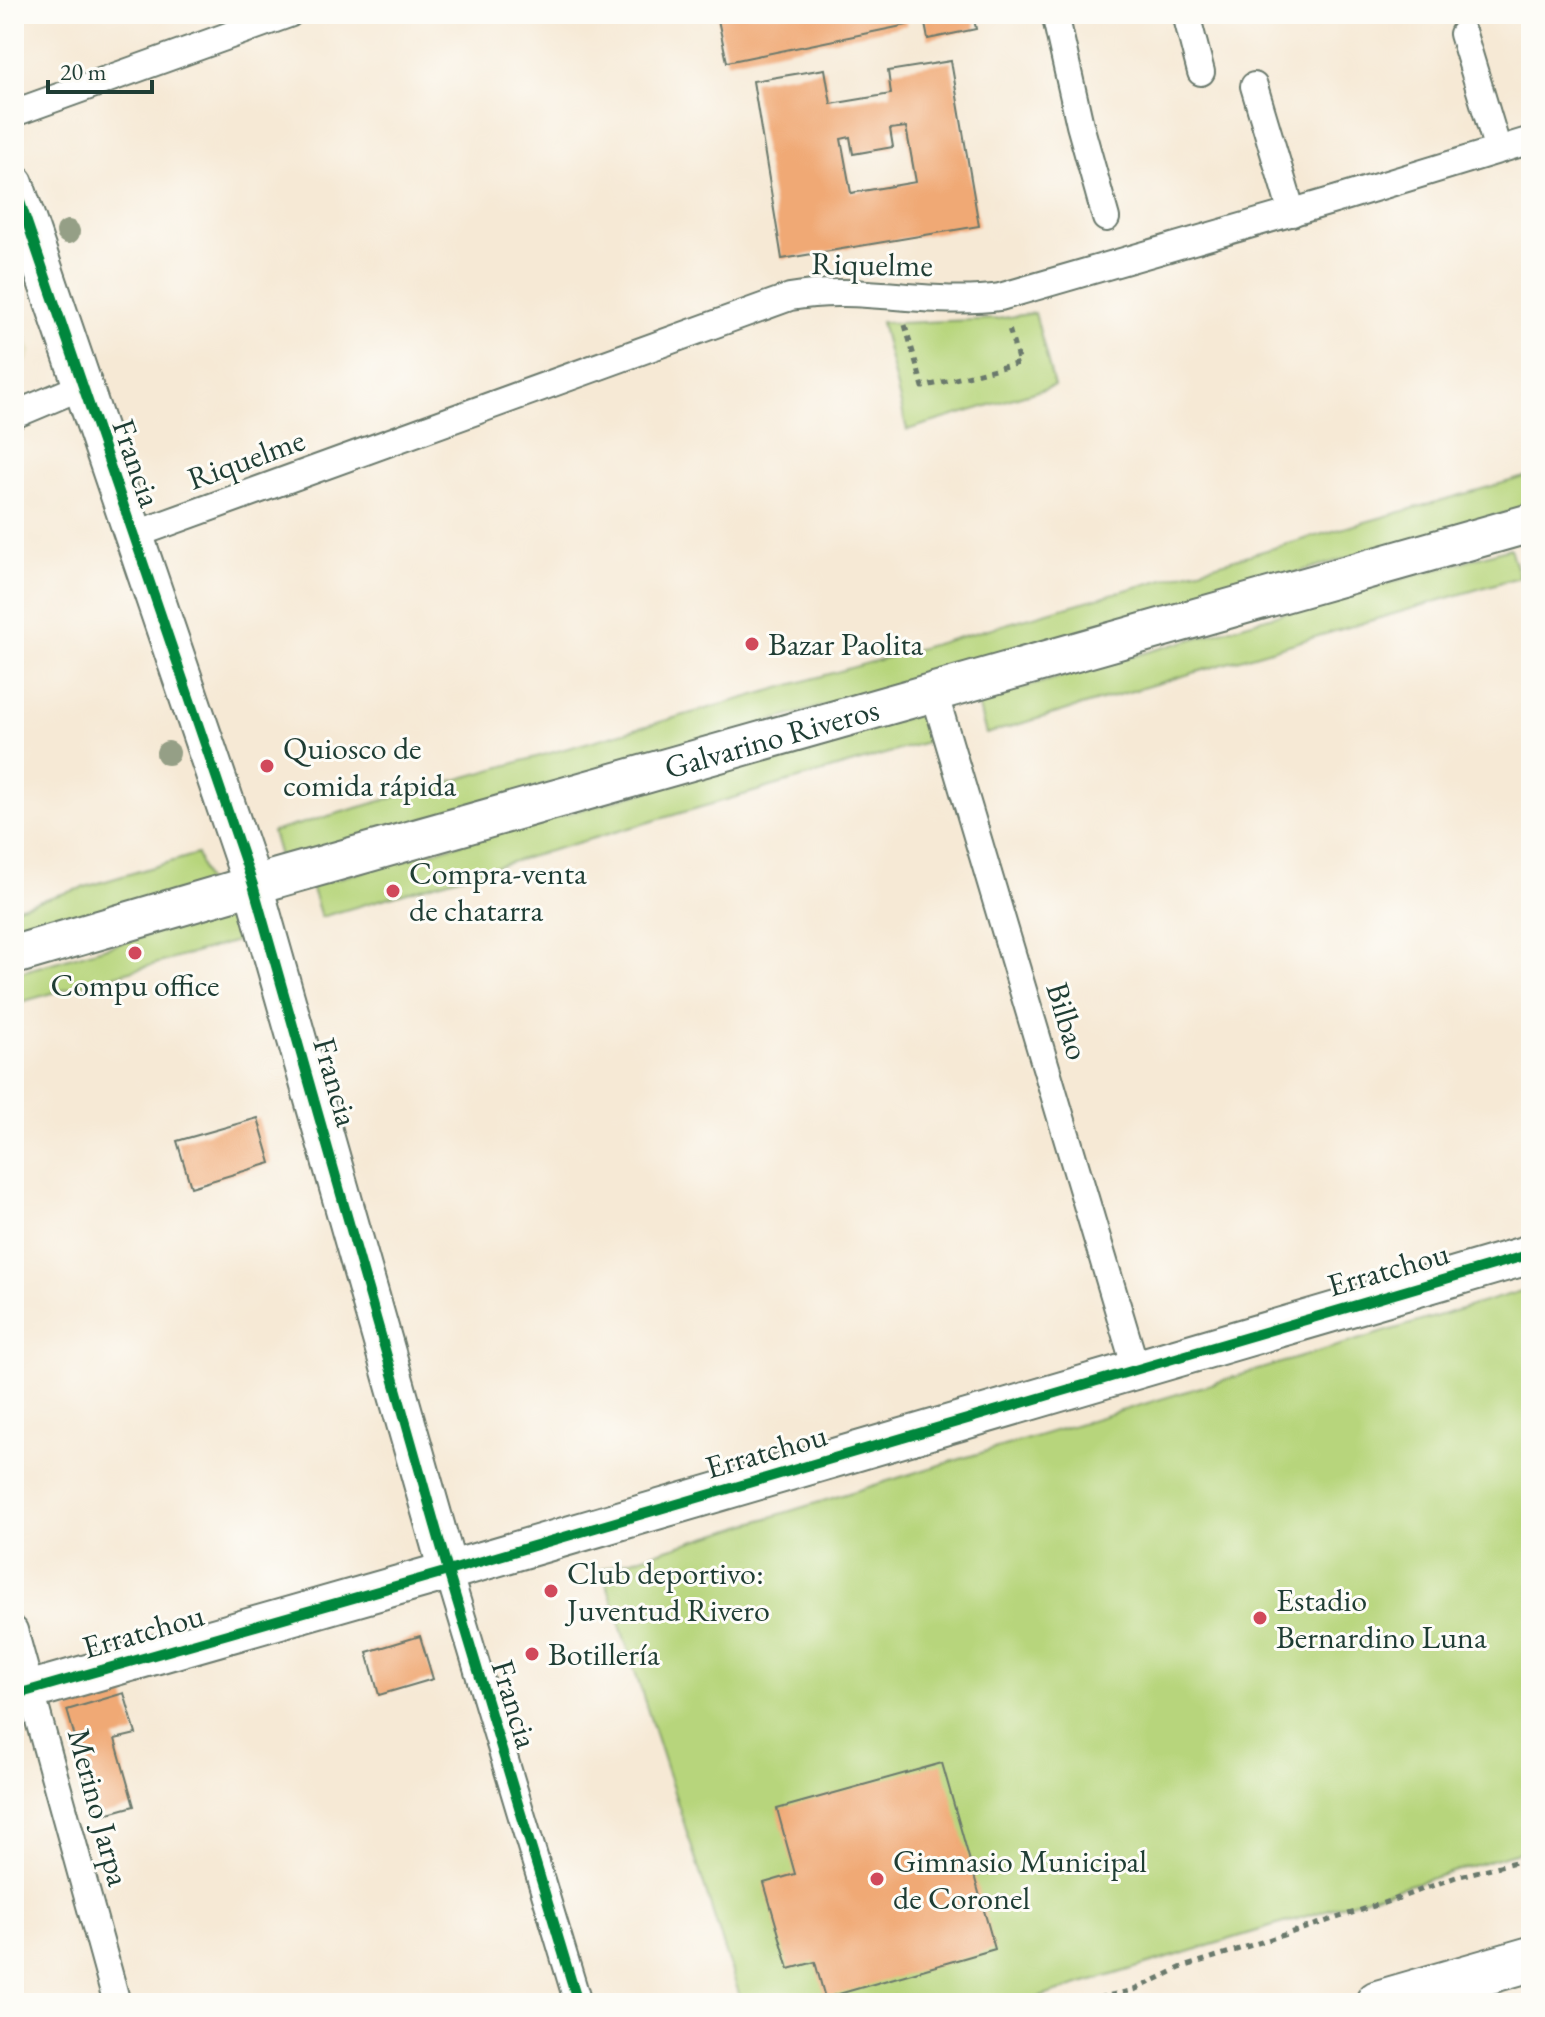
<svg xmlns="http://www.w3.org/2000/svg" width="1545" height="2017" viewBox="0 0 1545 2017" font-family="'EB Garamond',serif">
<style>
.built{fill:#e4dbba}
.green{fill:#b7d57b;stroke:#6b8958;stroke-width:2}
.building{fill:#f0a975;fill-rule:evenodd}
.lines{fill:none;stroke-linecap:round;stroke-linejoin:round}
.street-casing{stroke:#6a796c;stroke-width:30}
.secondary-casing{stroke:#6a796c;stroke-width:42}
.highway-casing{stroke:#6a796c;stroke-width:48}
.path{stroke:#6a796c;stroke-width:5;stroke-dasharray:6 6;stroke-linecap:butt}
.street{stroke:#fff;stroke-width:26}
.secondary{stroke:#fff;stroke-width:38}
.highway{stroke:#fff;stroke-width:44}
.cycleway-casing{stroke:#fdfcf7;stroke-width:15}
.cycleway{stroke:#00873e;stroke-width:10}
.tree{fill:#959f86}
.poi-dot{fill:#d1495b;stroke:#fdfcf7;stroke-width:3}
.labels{text-anchor:middle;dominant-baseline:central;stroke-width:6;stroke-linejoin:round;paint-order:stroke}
.street-label{font-size:32px;fill:#1f3d34;stroke:#fdfcf7}
.poi-label{font-size:32px;fill:#1f3d34;stroke:#fdfcf7;text-anchor:start}
</style>
<rect width="100%" height="100%" fill="#fdfcf7"/>
<filter id="ink" filterUnits="userSpaceOnUse"><feTurbulence type="fractalNoise" baseFrequency=".0125" numOctaves="2"/><feDisplacementMap in="SourceGraphic" scale="16" xChannelSelector="R" yChannelSelector="G"/><feConvolveMatrix kernelMatrix="1 2 1 2 8 2 1 2 1" color-interpolation-filters="sRGB"/></filter>
<filter id="wash" filterUnits="userSpaceOnUse"><feTurbulence type="fractalNoise" baseFrequency=".006" numOctaves="4" result="noise"/><feDisplacementMap in="SourceGraphic" scale="32" xChannelSelector="R" yChannelSelector="G"/><feGaussianBlur stdDeviation="1.8" result="paint"/><feColorMatrix in="noise" values="0 0 0 0 0 0 0 0 0 0 0 0 0 0 0 0 0 1.4 0 .05"/><feComposite in="paint" operator="in"/></filter>
<g filter="url(#wash)">
<rect width="100%" height="100%" fill="#f6e9d5"/>
<polygon class="built" points="14,297 32,351 21,376 14,379"/>
<g class="green">
<polygon points="1035,313 1054,386 907,430 881,322 899,323 997,319"/>
<polygon points="1531,475 1531,506 280,860 272,832"/>
<polygon points="1510,548 1519,577 986,734 977,701"/>
<polygon points="920,714 930,741 321,917 311,886"/>
<polygon points="197,854 207,883 14,937 14,908"/>
<polygon points="230,911 240,940 14,1004 14,974"/>
<polygon points="1531,1288 1531,1848 1020,2003 742,2003 602,1569 917,1472"/>
</g>
<g id="blocks">
<g class="building">
<polygon points="723,14 905,14 907,25 727,62 717,15"/>
<polygon points="923,14 973,14 976,29 928,39"/>
<path d="M951,61l28,165 -197,33 -29,-178 72,-12 6,35 60,-10 -3,-23zM906,127l10,55 -65,11 -10,-54 9,-2 3,17 40,-7 -3,-18z"/>
<polygon points="14,315 24,340 14,344"/>
<polygon points="258,1118 271,1163 191,1187 177,1141"/>
<polygon points="420,1636 433,1679 379,1695 367,1652"/>
<polygon points="124,1693 136,1734 115,1739 134,1806 98,1816 67,1710"/>
<polygon points="942,1763 995,1949 825,1998 815,1962 789,1969 764,1883 795,1874 777,1809"/>
</g>
</g>
</g>
<g filter="url(#ink)">
<use href="#blocks" fill-opacity="0" stroke="#6a796c" stroke-width="2"/>
<g class="lines">
<g class="street-casing">
<g id="street">
<polyline points="1055,14 1080,125 1106,218"/>
<polyline points="1186,14 1201,72"/>
<polyline points="1463,34 1498,150"/>
<polyline points="1254,86 1292,213"/>
<polyline points="14,113 289,14"/>
<polyline points="14,415 83,386"/>
<path d="M134,535l656,-238c69,-13 140,10 210,0l338,-98 193,-59"/>
<polyline points="934,692 1136,1369"/>
<polyline points="448,1571 578,2003"/>
<polyline points="14,1630 117,2003"/>
</g>
</g>
<g class="secondary-casing">
<g id="secondary">
<polyline points="14,184 253,885 448,1571"/>
<path id="s1" d="M14,955l239,-70 1278,-362"/>
<polyline points="14,1695 448,1571 1531,1254"/>
</g>
</g>
<g class="highway-casing">
<polyline id="highway" points="1378,2003 1531,1959"/>
</g>
<g class="path">
<polyline points="905,325 923,387 1019,363 1008,325"/>
<polyline points="1075,2003 1134,1990 1180,1968 1399,1898 1456,1877 1531,1858"/>
</g>
<use href="#street" class="street"/>
<use href="#secondary" class="secondary"/>
<use href="#highway" class="highway"/>
<g class="cycleway-casing">
<g id="cycleway">
<polyline points="14,184 253,885 448,1571 578,2003"/>
<polyline points="14,1695 448,1571 1531,1254"/>
</g>
</g>
<use href="#cycleway" class="cycleway"/>
</g>
<g class="tree">
<circle cx="68" cy="232" r="12"/>
<circle cx="168" cy="753" r="12"/>
</g>
</g>
<g class="poi-dot">
<circle cx="752" cy="644" r="8"/>
<circle cx="267" cy="766" r="8"/>
<circle cx="393" cy="891" r="8"/>
<circle cx="135" cy="953" r="8"/>
<circle cx="551" cy="1591" r="8"/>
<circle cx="1260" cy="1618" r="8"/>
<circle cx="532" cy="1654" r="8"/>
<circle cx="877" cy="1879" r="8"/>
</g>
<g class="labels">
<g class="street-label">
<text transform="translate(872 264) rotate(1)">Riquelme</text>
<text transform="translate(246 459) rotate(-20)">Riquelme</text>
<text transform="translate(137 463) rotate(71)">Francia</text>
<text stroke="none"><textPath href="#s1" startOffset="788">Galvarino Riveros</textPath></text>
<text transform="translate(1068 1021) rotate(73)">Bilbao</text>
<text transform="translate(336 1082) rotate(74)">Francia</text>
<text transform="translate(1388 1269) rotate(-16)">Erratchou</text>
<text transform="translate(766 1451) rotate(-16)">Erratchou</text>
<text transform="translate(143 1631) rotate(-16)">Erratchou</text>
<text transform="translate(515 1704) rotate(73)">Francia</text>
<text transform="translate(99 1807) rotate(75)">Merino Jarpa</text>
</g>
<g class="poi-label">
<text x="768" y="644">Bazar Paolita</text>
<text x="283" y="748">Quiosco de<tspan x="283" dy="37">comida rápida</tspan></text>
<text x="409" y="873">Compra-venta<tspan x="409" dy="37">de chatarra</tspan></text>
<text x="135" y="985" text-anchor="middle">Compu office</text>
<text x="567" y="1573">Club deportivo:<tspan x="567" dy="37">Juventud Rivero</tspan></text>
<text x="1276" y="1600">Estadio<tspan x="1276" dy="37">Bernardino Luna</tspan></text>
<text x="548" y="1654">Botillería</text>
<text x="893" y="1861">Gimnasio Municipal<tspan x="893" dy="37">de Coronel</tspan></text>
</g>
</g>
<rect width="1545" height="2017" fill="none" stroke="#fdfcf7" stroke-width="48"/>
<path d="M48 80v12h104v-12" fill="none" stroke="#1f3d34" stroke-width="4"/>
<text x="60" y="80" font-size="24" fill="#1f3d34" stroke="#fdfcf7" stroke-width="6" paint-order="stroke">20 m</text>
</svg>
